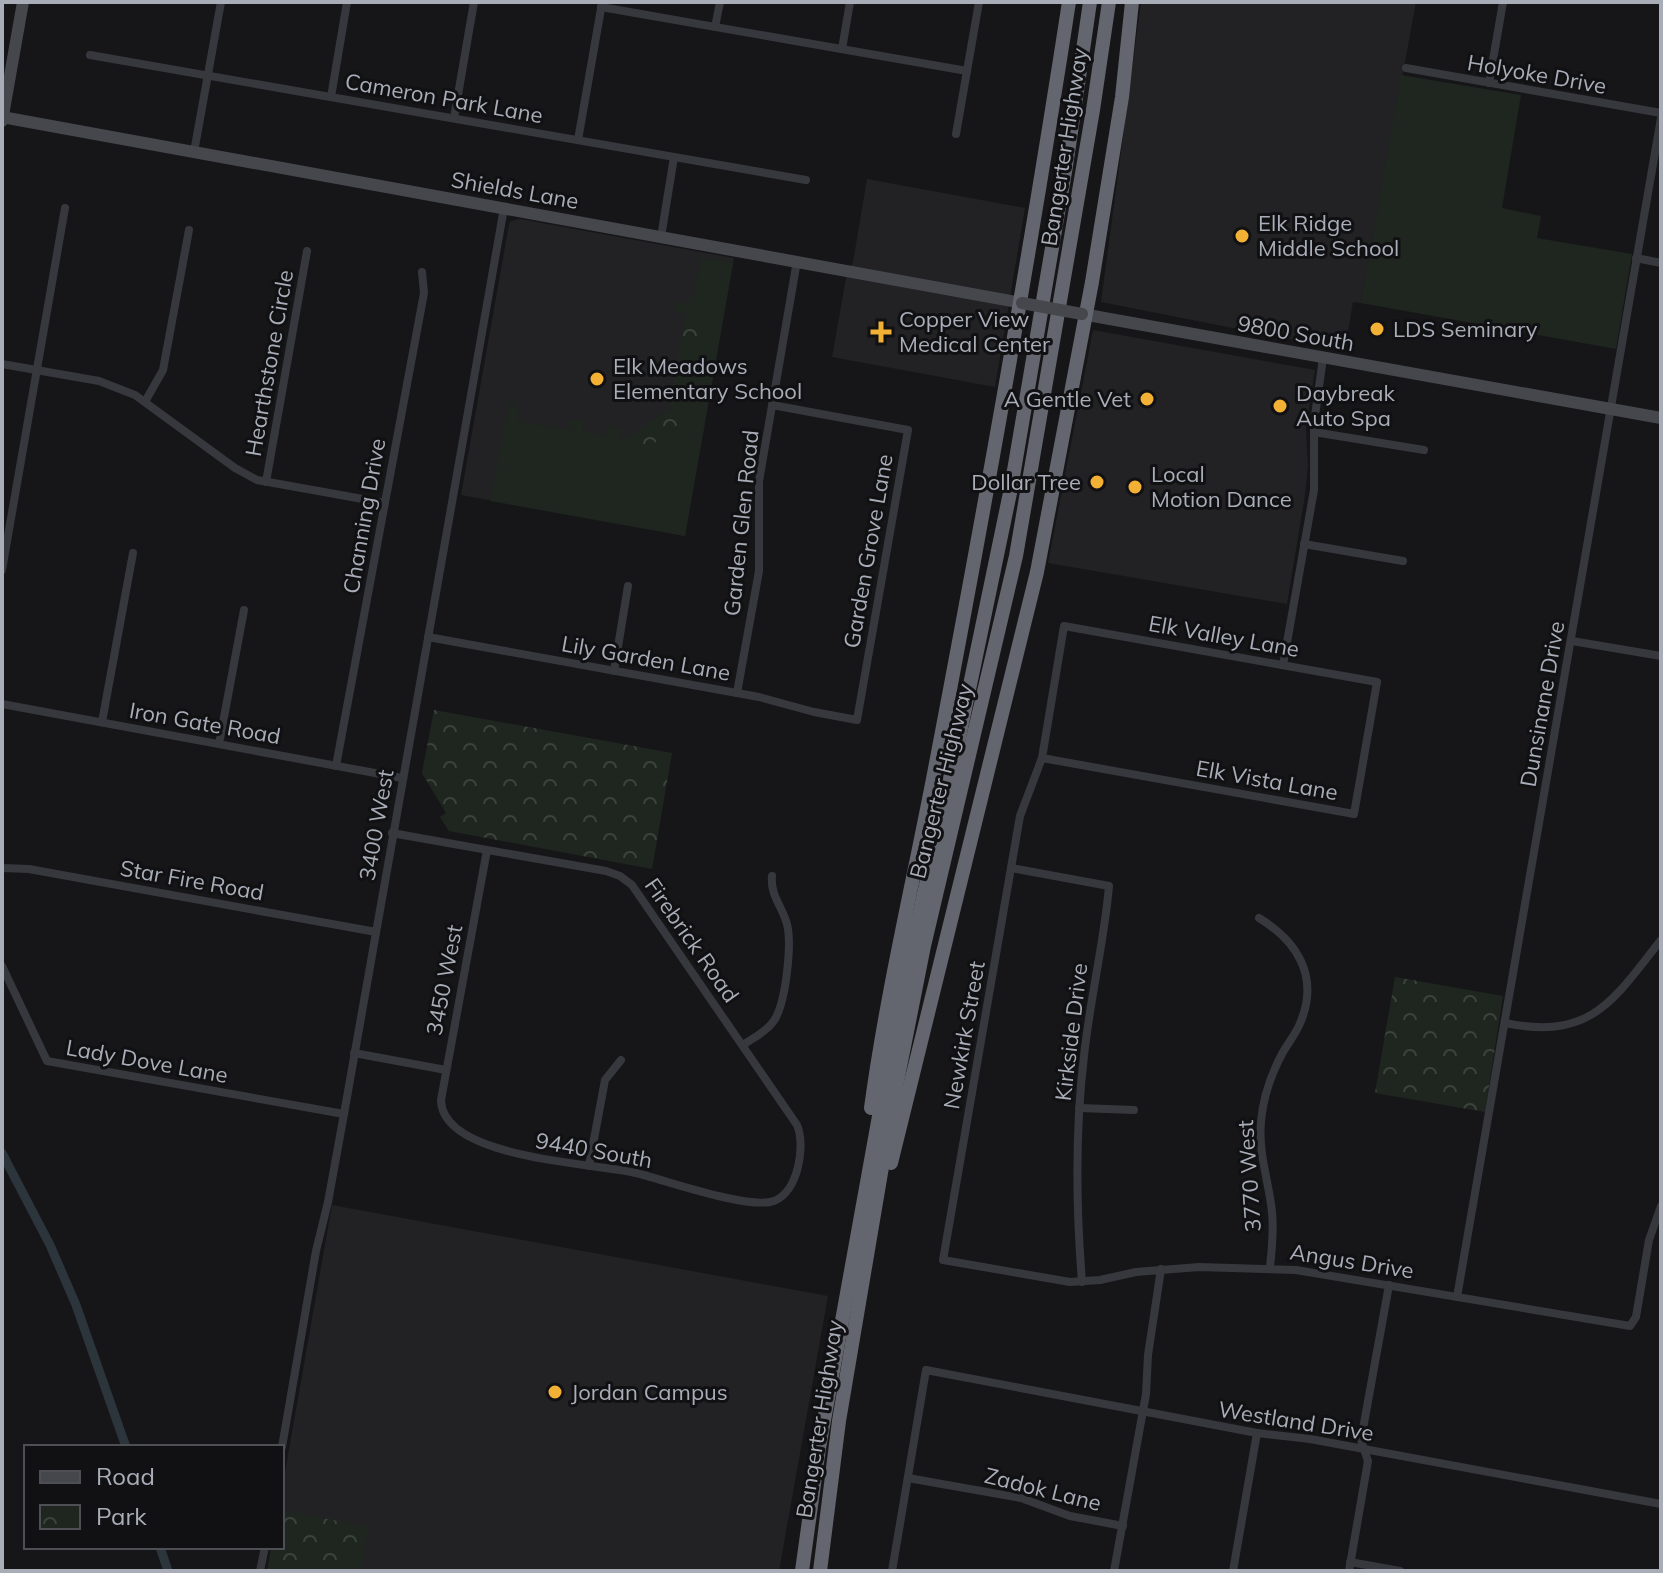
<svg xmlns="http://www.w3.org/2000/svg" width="1663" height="1573" viewBox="0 0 1663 1573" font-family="Mulish,sans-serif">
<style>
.built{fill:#222225}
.grass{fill:#1e261f}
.park{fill:url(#park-crowns)}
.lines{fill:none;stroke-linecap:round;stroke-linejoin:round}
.canal{stroke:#2c353c;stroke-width:9}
.street{stroke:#37383d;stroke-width:8}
.secondary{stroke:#45474d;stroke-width:12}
.highway{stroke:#63666e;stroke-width:14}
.secondary-bridge{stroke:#45474d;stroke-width:12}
.poi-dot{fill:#f2b134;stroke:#111113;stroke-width:3}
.labels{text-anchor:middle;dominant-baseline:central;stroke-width:6;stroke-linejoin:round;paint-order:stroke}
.street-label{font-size:22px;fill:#a8adb8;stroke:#111113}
.poi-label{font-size:22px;fill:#a8adb8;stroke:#111113;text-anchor:start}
</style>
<defs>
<pattern id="park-crowns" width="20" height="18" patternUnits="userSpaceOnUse" patternTransform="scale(2)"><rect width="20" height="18" fill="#1e261f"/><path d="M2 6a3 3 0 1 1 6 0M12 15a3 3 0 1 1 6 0" fill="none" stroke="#3c433d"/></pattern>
</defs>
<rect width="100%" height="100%" fill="#161618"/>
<g class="built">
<polygon points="1141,2 1416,2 1361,303 1353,302 1345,350 1101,302"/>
<polygon points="867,179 1025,208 995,387 832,357 846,278 853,262"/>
<polygon points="520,219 734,258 685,536 461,495 509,224 511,221"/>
<polygon points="1093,330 1315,370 1306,429 1308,466 1305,495 1287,604 1048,563"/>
<polygon points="332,1205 828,1296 779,1571 267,1571 271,1547 282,1547 282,1489"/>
</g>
<g class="grass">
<polygon points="1401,75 1521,95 1502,208 1541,216 1537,238 1632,254 1616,349 1361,303"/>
<polygon points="701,257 733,263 685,536 490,501 509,403 516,404 516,408 519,409 518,421 579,431 569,428 571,419 584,421 582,431 607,436 609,425 622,428 620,438 626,439 632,434 643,450 680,425 669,409 677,362 697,365 704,321 685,318 685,313 674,311 675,303 686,303 694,295"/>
</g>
<g class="park">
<polygon points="685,318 705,321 697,366 677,362"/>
<polygon points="669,409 680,425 643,451 632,434"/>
<polygon points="434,710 672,753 652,869 449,831 440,817 446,813 422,773"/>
<polygon points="1395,977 1503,996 1485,1112 1375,1093"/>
<polygon points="282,1510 368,1527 361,1571 267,1571 272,1547 282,1547"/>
</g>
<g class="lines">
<g class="canal">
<polyline points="2,1153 50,1245 76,1305 126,1447"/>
<polyline points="160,1547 168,1571"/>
</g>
<g class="street">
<polyline points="601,7 967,71"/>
<polyline points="715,27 720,2"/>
<polyline points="842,49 850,2"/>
<polyline points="90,55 806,180"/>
<polyline points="1406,68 1661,113"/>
<polyline points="1489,83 1503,2"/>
<polyline points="331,97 347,2"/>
<polyline points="454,118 474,2"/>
<polyline points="956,134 979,2"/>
<polyline points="578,140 602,3"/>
<polyline points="194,152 221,2"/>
<polyline points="661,237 674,157"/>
<polyline points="1636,258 1661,263"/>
<polyline points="2,364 99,381 135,395 235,468 257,480 385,503"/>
<polyline points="146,400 163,370 189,230"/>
<polyline points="1314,432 1424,450"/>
<polyline points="266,482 307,251"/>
<polyline points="1304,544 1403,561"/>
<polyline points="2,570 65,208"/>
<polyline points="428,637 759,697 814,712 857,720 908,430 772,405"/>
<polyline points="1572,641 1661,656"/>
<polyline points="1283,665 1314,490 1314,423 1323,358"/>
<polyline points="614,671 628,586"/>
<polyline points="737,693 759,571 759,481 797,261"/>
<polyline points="2,704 402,778"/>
<polyline points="102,722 133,553"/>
<polyline points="219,744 244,610"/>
<polyline points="1042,758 1354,814 1377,682 1064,626 1042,758 1020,816 943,1260 1070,1282 1100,1280 1136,1272 1199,1267 1296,1270 1630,1326 1636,1317 1649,1240 1661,1206"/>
<polyline points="336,766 424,293 422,272"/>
<path d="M392,833l11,2 203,36 14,5 12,9 165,240c9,21 1,67 -23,76 -25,9 -109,-21 -138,-28 -41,-10 -194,-14 -195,-73l46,-250"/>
<polyline points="2,868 29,869 376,932"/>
<path d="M1011,868l98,18c-5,57 -19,113 -25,170 -9,74 -8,151 -2,226"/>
<path d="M1259,918c38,23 60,58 42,103 -4,11 -12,21 -18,31 -12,22 -20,45 -22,70 -3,31 8,60 11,90 2,19 0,37 -2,55"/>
<polyline points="2,966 47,1061 344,1114"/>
<path d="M1505,1023c87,18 109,-24 156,-83"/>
<path d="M743,1045c10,-7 23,-13 30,-23 13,-17 19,-78 14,-98 -5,-18 -17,-29 -15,-48"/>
<polyline points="354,1053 446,1070"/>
<polyline points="1079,1108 1134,1110"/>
<polyline points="589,1166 605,1080 621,1060"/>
<polyline points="1457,1297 1661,118"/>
<polyline points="282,1447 316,1251 328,1202 344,1114 504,208"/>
<polyline points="908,1478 1021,1498 1070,1516 1123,1526"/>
<polyline points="1350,1562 1400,1571"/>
<polyline points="260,1571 265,1547"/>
<polyline points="892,1571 926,1370 1257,1433 1310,1439 1661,1504"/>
<polyline points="1114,1571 1146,1394 1148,1355 1161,1269"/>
<polyline points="1233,1571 1257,1433"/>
<polyline points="1349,1571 1368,1461 1361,1440 1389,1285"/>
</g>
<g class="secondary">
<polyline points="2,117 1022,303"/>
<polyline points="2,121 23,2"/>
<polyline points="1082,314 1661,418"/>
</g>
<g class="highway">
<path d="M871,1108c16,-118 44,-233 66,-350 48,-251 93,-503 132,-756"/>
<polyline points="891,1163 1037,572 1092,282 1122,97 1132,2"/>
<polyline points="802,1571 819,1448 900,1000 956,752 1011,488 1066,166 1090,2"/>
<polyline points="820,1571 839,1421 893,1102 924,946 1016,556 1093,110 1109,2"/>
</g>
<polyline class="secondary-bridge" points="1022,303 1082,314"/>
</g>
<g class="poi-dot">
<circle cx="1242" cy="236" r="8"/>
<circle cx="1377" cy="329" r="8"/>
<path d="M877 320h8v8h8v8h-8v8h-8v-8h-8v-8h8z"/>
<circle cx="597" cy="379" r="8"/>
<circle cx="1147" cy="399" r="8"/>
<circle cx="1280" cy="406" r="8"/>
<circle cx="1097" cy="482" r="8"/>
<circle cx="1135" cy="487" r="8"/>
<circle cx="555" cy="1392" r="8"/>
</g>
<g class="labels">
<g class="street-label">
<text transform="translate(1537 74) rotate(10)">Holyoke Drive</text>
<text transform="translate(444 98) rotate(10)">Cameron Park Lane</text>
<text transform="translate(1064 147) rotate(-81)">Bangerter Highway</text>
<text transform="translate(515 190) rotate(10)">Shields Lane</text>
<text transform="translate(1296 333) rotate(10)">9800 South</text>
<text transform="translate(269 363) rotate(-80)">Hearthstone Circle</text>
<text transform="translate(364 516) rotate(-80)">Channing Drive</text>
<text transform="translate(741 523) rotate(-84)">Garden Glen Road</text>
<text transform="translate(868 551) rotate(-80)">Garden Grove Lane</text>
<text transform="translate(1224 636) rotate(10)">Elk Valley Lane</text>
<text transform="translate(646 658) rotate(10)">Lily Garden Lane</text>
<text transform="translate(1542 704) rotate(-80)">Dunsinane Drive</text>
<text transform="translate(205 723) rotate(10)">Iron Gate Road</text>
<text transform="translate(1267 780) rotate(10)">Elk Vista Lane</text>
<text transform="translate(941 781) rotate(-76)">Bangerter Highway</text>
<text transform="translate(376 825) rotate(-80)">3400 West</text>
<text transform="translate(192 880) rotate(10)">Star Fire Road</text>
<text transform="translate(692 940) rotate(55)">Firebrick Road</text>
<text transform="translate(444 980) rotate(-79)">3450 West</text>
<text transform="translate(1071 1032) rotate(-83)">Kirkside Drive</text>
<text transform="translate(964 1035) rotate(-80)">Newkirk Street</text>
<text transform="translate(147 1061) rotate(10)">Lady Dove Lane</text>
<text transform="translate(594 1150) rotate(10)">9440 South</text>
<text transform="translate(1249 1176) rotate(-94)">3770 West</text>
<text transform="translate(1352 1261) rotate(9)">Angus Drive</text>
<text transform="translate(819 1419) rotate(-81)">Bangerter Highway</text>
<text transform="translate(1296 1421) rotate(9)">Westland Drive</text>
<text transform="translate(1043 1489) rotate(14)">Zadok Lane</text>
</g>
<g class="poi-label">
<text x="1258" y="223">Elk Ridge<tspan x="1258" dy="25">Middle School</tspan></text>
<text x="899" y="319">Copper View<tspan x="899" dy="25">Medical Center</tspan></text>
<text x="1393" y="329">LDS Seminary</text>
<text x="613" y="366">Elk Meadows<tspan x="613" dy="25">Elementary School</tspan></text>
<text x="1296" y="393">Daybreak<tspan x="1296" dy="25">Auto Spa</tspan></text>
<text x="1131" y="399" text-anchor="end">A Gentle Vet</text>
<text x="1151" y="474">Local<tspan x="1151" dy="25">Motion Dance</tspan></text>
<text x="1081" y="482" text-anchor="end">Dollar Tree</text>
<text x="571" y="1392">Jordan Campus</text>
</g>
</g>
<rect width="1663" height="1573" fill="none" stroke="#a8adb8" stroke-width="8"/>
<rect x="24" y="1445" width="260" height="104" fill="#111113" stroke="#4d4f55" stroke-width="2"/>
<rect x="40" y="1471" width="40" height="12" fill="#45474d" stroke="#4d4f55" stroke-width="2"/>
<text x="96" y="1485" font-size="24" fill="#a8adb8">Road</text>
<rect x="40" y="1505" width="40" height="24" fill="url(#park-crowns)" stroke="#4d4f55" stroke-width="2"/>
<text x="96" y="1525" font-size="24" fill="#a8adb8">Park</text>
</svg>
